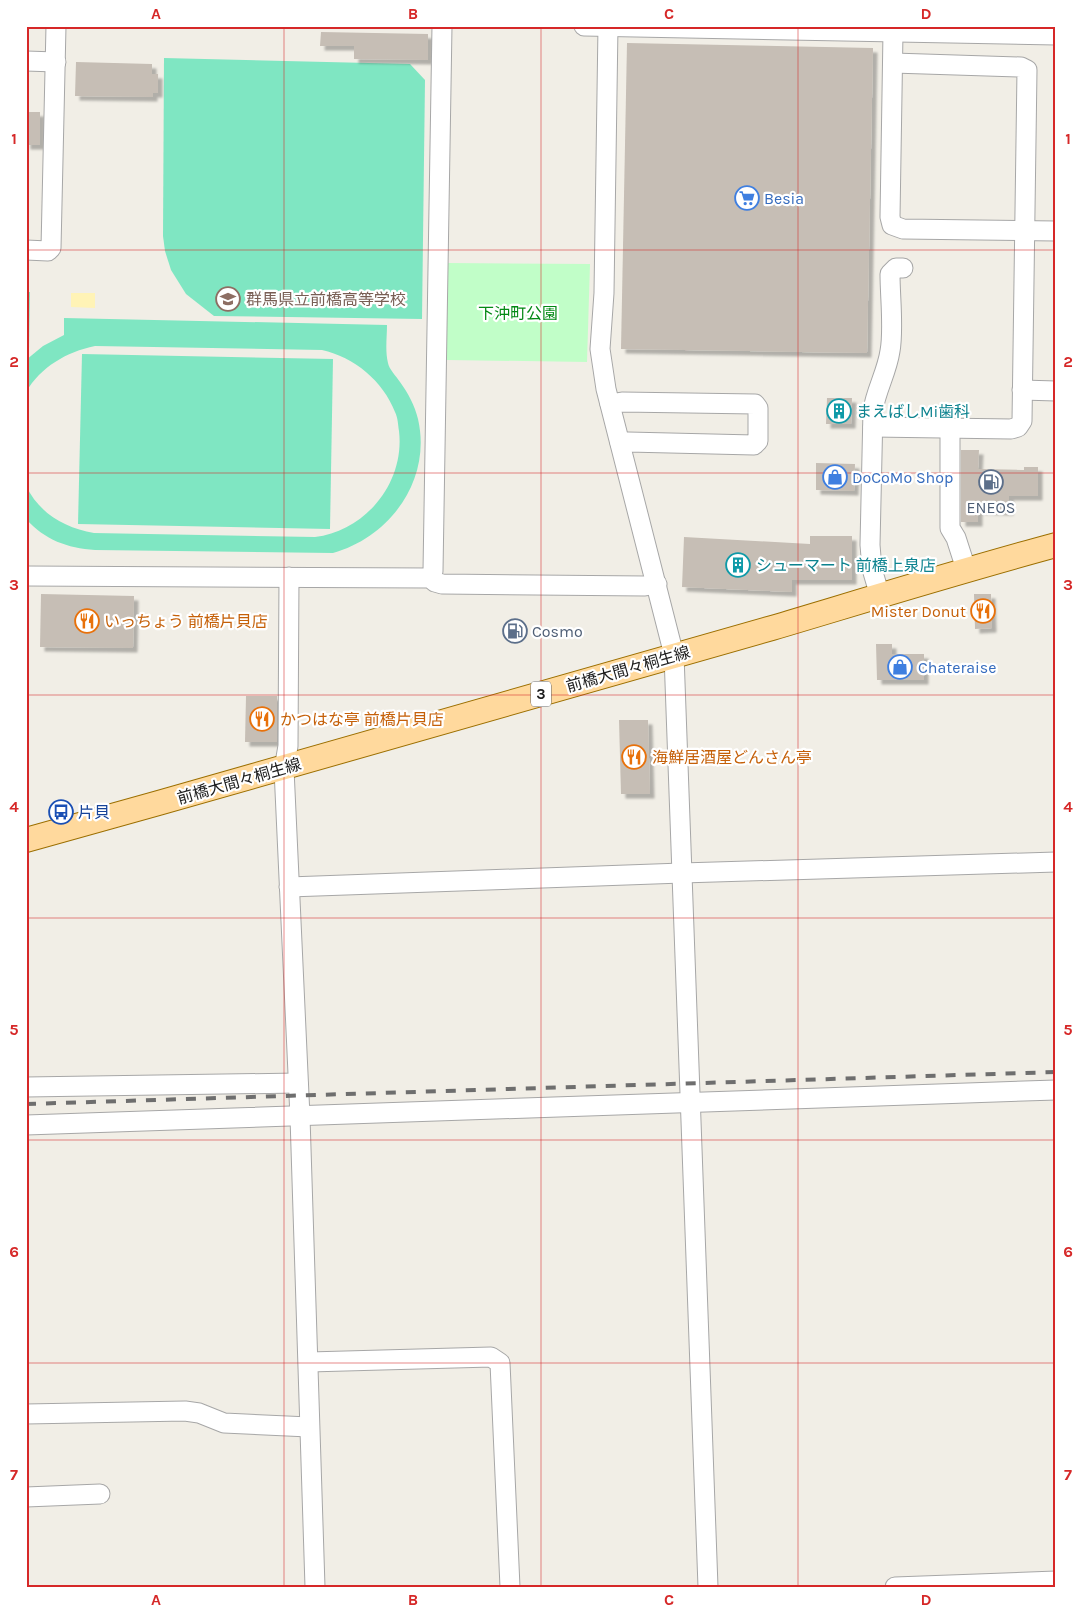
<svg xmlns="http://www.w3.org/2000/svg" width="1082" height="1613" viewBox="0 0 1082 1613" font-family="Karla,'Noto Sans JP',sans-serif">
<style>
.sand{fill:#fff3b6}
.park{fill:#c1fec8}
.pitch{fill:#7fe6c2}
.building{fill:#c6beb5;filter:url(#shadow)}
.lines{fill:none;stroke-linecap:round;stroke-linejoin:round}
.minor-casing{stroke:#a7a7a7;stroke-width:21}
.major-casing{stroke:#9c6f00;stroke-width:26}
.minor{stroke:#fff;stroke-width:19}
.major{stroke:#ffd99d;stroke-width:24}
.rail{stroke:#6e6e6e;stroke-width:4;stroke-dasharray:10 10;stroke-linecap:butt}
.grid{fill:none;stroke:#d62828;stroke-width:1;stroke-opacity:0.55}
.labels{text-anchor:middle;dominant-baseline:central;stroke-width:4.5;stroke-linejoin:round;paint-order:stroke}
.shield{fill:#fff;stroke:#636363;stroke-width:1}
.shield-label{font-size:15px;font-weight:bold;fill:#202020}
.shop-label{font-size:16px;fill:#366cbe;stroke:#fff;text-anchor:start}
.education-label{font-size:16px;fill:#785e54;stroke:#fff;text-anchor:start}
.park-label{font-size:16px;fill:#038914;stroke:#fff}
.culture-label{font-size:16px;fill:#0d838f;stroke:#fff;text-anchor:start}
.service-label{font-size:16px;fill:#4e5e75;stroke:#fff}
.food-label{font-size:16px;fill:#c56008;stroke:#fff;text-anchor:start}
.street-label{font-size:16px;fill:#202020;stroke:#fff}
.transit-label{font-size:16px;fill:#164399;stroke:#fff;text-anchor:start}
.neatline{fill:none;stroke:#d62828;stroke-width:2}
.grid-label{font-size:16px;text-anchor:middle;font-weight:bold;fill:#d62828}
</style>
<defs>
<filter id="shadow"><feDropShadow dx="4.5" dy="4.5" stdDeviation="1" flood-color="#0004"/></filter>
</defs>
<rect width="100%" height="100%" fill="#f1eee6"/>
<polygon class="sand" points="71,293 95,293 95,308 71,307"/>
<polygon class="park" points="447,263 590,264 587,362 447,360"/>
<g class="pitch">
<polygon points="164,58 410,64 425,80 422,319 214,316 186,294 171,270 165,251 163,236"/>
<polygon points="26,292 30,292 29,349 26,349"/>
<path d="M64,318l323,7c0,12 -2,26 1,38 1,6 8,13 12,19 8,11 15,24 18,37 14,61 -28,118 -85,134l-238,-3c-28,-2 -50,-10 -69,-31v-33c14,28 39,42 68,47l221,4c51,-6 90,-55 84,-106 -1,-6 -1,-13 -4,-19 -12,-31 -41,-55 -73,-62l-227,-4c-29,6 -54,21 -69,46v-32l17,-14 21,-11z"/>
<polygon points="82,354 333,359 330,529 78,524"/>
</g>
<g class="building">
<polygon points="321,32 428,34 428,60 354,59 354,46 320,46"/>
<polygon points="627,43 873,48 867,353 621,349"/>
<polygon points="76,62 152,64 152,74 158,74 158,93 153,93 153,97 75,96"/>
<rect x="26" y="112" width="14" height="33"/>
<polygon points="827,398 852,398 851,424 826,424"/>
<polygon points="961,450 979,450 978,469 1024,470 1024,467 1038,467 1038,496 1009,496 1009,511 978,510 978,522 961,522"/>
<polygon points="816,463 855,464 854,491 816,490"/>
<polygon points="810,536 852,536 852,580 792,580 792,592 682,587 684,537 810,544"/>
<polygon points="41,594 134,596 133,648 40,647"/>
<polygon points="974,594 991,594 992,628 975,629"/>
<polygon points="876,644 892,644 892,654 924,654 924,680 877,680"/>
<polygon points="246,696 277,696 277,742 245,742"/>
<polygon points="619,720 648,720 650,794 621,794"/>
</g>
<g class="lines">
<g class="minor-casing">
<g id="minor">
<polyline points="584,26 1056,35"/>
<polyline points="608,26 604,293 600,349 606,389 674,655 708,1587"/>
<polyline points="893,32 890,217 892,225 903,229 1056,231"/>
<polyline points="26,61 56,62"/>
<polyline points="26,250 48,251 51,248 56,26"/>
<polyline points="1022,390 1056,391"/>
<polyline points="610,404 622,402 755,404 758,408 758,441 754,445 628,442 620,443"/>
<polyline points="873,427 1011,429 1018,427 1022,421 1027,70 1021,67 893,63"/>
<polyline points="950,429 950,528 956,538 966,569"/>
<polyline points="26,576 430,578 435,582 442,584 645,586 657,584"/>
<polyline points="289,577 288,746 284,769 300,1117 315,1587"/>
<polyline points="430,578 433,571 442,26"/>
<path d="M880,596l-8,-27 -2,-24 3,-135c3,-20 14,-38 17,-59 4,-21 0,-54 0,-77l6,-6h7"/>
<polyline points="289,887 682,873 1056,862"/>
<polyline points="26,1087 298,1083"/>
<polyline points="26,1125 1056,1090"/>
<polyline points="309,1362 491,1357 500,1363 510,1587"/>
<polyline points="26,1414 185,1411 199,1413 224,1423 309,1427"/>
<polyline points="26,1497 100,1494"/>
<polyline points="895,1587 1056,1581"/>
</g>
</g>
<g class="major-casing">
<path id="major" d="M26,840c249,-69 497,-141 746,-212 94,-28 188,-57 284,-83"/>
</g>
<use href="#minor" class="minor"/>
<use href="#major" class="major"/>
<polyline class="rail" points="26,1104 1056,1072"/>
</g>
<path class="grid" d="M284,26v1561M541,26v1561M798,26v1561M26,250h1030M26,473h1030M26,695h1030M26,918h1030M26,1140h1030M26,1363h1030"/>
<defs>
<g id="supermarket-ring" transform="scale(1.25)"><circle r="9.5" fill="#fff" stroke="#3f7fe0" stroke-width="1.5"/><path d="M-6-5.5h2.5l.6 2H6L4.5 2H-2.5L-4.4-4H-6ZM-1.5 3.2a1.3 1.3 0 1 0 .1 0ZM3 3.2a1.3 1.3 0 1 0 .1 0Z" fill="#3f7fe0"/></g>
<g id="school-ring" transform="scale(1.25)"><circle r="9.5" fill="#fff" stroke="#8d6e63" stroke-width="1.5"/><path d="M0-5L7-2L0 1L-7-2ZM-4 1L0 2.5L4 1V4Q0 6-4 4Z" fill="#8d6e63"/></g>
<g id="building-ring" transform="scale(1.25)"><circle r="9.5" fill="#fff" stroke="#0f9aa8" stroke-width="1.5"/><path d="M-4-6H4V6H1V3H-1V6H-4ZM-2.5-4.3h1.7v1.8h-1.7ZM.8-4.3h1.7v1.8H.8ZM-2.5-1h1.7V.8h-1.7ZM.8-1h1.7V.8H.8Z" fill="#0f9aa8"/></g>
<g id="shop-ring" transform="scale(1.25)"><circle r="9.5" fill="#fff" stroke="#3f7fe0" stroke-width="1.5"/><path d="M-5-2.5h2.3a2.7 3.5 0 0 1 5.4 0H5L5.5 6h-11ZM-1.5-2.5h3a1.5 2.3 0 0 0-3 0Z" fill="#3f7fe0"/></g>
<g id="fuel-ring" transform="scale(1.25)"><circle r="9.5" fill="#fff" stroke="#5c6f8a" stroke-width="1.5"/><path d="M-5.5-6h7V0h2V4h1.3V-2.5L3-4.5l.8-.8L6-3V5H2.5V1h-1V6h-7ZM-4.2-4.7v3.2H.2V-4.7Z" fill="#5c6f8a"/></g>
<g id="restaurant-ring" transform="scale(1.25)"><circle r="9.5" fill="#fff" stroke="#e8710a" stroke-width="1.5"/><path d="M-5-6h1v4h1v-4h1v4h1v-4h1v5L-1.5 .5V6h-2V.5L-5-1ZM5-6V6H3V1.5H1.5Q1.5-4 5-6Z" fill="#e8710a"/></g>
<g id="bus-ring" transform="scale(1.25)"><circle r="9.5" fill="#fff" stroke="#1a4fb4" stroke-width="1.5"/><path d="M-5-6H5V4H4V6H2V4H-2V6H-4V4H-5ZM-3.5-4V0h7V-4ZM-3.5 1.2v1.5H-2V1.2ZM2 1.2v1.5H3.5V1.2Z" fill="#1a4fb4"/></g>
</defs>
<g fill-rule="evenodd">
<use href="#supermarket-ring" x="747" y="198"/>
<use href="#school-ring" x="228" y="299"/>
<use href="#building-ring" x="839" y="411"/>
<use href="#shop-ring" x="835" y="477"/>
<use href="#fuel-ring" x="991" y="482"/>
<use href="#building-ring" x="738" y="565"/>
<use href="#restaurant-ring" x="983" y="611"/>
<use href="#restaurant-ring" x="87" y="621"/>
<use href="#fuel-ring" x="515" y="631"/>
<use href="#shop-ring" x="900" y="667"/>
<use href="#restaurant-ring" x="262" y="719"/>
<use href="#restaurant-ring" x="634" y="757"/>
<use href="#bus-ring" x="61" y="812"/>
</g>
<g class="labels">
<rect class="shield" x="531" y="681.5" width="20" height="25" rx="4"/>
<g class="shield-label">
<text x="541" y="694">3</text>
</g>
<g class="shop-label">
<text x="764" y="198">Besia</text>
<text x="852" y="477">DoCoMo Shop</text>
<text x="918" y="667">Chateraise</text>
</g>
<g class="education-label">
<text x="246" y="299">群馬県立前橋高等学校</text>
</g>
<g class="park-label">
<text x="518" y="313">下沖町公園</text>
</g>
<g class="culture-label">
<text x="856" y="411">まえばしMi歯科</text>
<text x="756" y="565">シューマート 前橋上泉店</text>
</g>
<g class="service-label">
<text x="991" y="507">ENEOS</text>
<text x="532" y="631" text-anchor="start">Cosmo</text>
</g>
<g class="food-label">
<text x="966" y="611" text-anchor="end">Mister Donut</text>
<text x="104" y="621">いっちょう 前橋片貝店</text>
<text x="280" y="719">かつはな亭 前橋片貝店</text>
<text x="652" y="757">海鮮居酒屋どんさん亭</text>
</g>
<g class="street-label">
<text transform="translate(628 669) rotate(-16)">前橋大間々桐生線</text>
<text transform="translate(239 781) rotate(-16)">前橋大間々桐生線</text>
</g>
<g class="transit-label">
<text x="78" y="812">片貝</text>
</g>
</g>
<rect width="1082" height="1613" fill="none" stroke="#ffffff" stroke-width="55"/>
<rect x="28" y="28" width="1026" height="1558" class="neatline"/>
<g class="grid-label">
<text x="156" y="19">A</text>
<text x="413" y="19">B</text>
<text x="669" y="19">C</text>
<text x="926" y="19">D</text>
<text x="14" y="144">1</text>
<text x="1068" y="144">1</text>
<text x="14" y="367">2</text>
<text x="1068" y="367">2</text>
<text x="14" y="590">3</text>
<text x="1068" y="590">3</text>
<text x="14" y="812">4</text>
<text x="1068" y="812">4</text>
<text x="14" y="1035">5</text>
<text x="1068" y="1035">5</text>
<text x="14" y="1257">6</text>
<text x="1068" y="1257">6</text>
<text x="14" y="1480">7</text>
<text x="1068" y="1480">7</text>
<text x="156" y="1605">A</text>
<text x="413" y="1605">B</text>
<text x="669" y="1605">C</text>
<text x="926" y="1605">D</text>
</g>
</svg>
